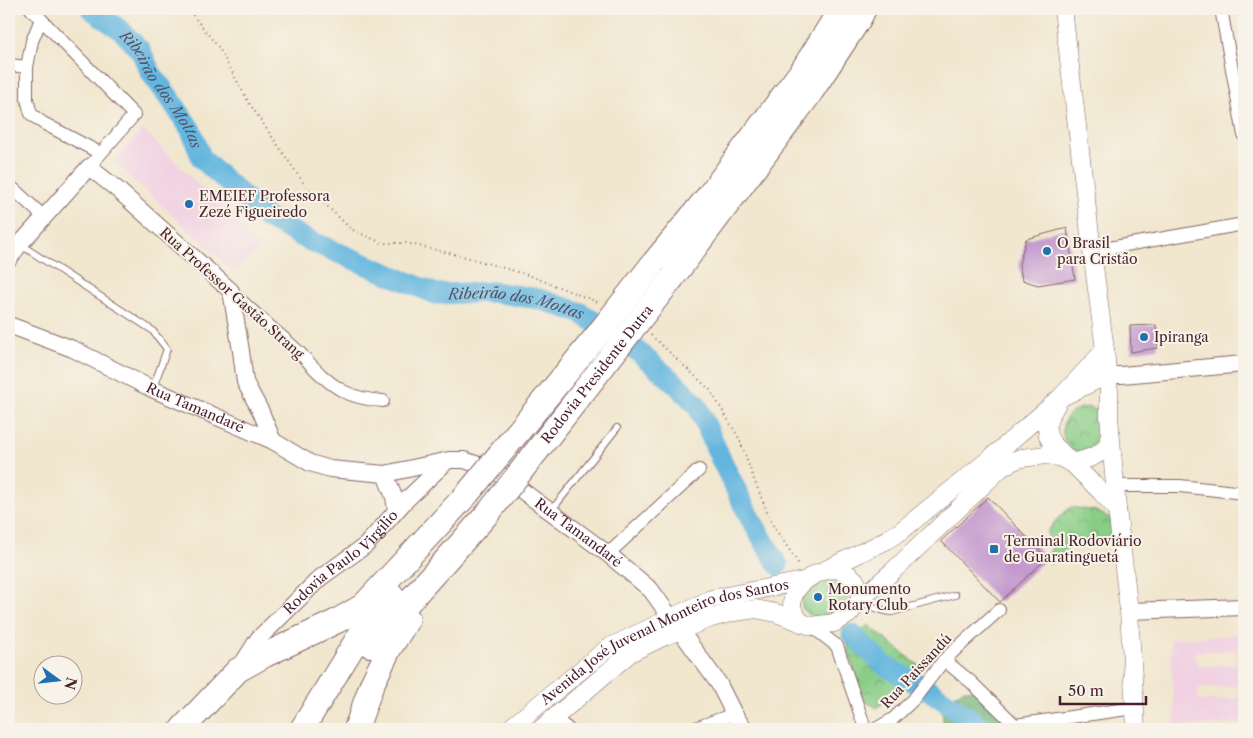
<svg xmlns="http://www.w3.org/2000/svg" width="1253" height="738" viewBox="0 0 1253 738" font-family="'Libre Caslon Text',serif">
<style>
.built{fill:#f1d0e2;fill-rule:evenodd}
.forest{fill:url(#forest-firs);stroke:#5c684f}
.park{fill:url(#park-crowns);stroke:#6a7658}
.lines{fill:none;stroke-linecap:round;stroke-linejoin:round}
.river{stroke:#64b6df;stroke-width:21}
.building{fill:#c397ce}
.service-casing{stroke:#846564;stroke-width:8}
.minor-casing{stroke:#846564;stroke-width:14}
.tertiary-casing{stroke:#846564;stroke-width:18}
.secondary-casing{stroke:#846564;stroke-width:19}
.motorway-casing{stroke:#846564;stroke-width:26}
.path{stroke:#846564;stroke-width:2;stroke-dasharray:1 4;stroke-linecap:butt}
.service{stroke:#fff;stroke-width:6}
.minor{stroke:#fff;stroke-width:12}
.tertiary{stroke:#fff;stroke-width:16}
.secondary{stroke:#fff;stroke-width:18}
.motorway{stroke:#fff;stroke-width:24}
.motorway-bridge-casing{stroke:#846564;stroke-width:26;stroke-linecap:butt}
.motorway-bridge{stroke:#fff;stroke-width:24}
.poi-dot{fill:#1f6fb2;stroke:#f7f3e8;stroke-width:2}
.labels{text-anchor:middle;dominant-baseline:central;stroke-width:4;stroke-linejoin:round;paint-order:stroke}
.poi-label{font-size:14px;fill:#4a1f2b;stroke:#f7f3e8;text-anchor:start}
.street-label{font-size:14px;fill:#4a1f2b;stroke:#f7f3e8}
.water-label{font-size:15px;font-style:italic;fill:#53546a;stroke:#f7f3e8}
</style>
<defs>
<pattern id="forest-firs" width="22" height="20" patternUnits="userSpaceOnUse" patternTransform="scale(1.25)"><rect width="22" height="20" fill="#6eb073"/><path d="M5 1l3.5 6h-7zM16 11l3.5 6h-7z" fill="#5c8f5f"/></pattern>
<pattern id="park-crowns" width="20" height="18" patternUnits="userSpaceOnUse" patternTransform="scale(1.25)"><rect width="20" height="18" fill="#89cd86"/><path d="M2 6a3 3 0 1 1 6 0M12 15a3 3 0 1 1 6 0" fill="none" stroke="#72a66e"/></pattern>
</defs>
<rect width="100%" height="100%" fill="#f7f3e8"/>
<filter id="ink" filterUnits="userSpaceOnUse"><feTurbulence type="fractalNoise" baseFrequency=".02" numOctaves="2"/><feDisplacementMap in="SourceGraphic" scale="10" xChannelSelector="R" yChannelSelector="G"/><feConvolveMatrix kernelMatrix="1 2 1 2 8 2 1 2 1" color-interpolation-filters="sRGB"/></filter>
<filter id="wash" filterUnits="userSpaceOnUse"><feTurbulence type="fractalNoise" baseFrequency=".0096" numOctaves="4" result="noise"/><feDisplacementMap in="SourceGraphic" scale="20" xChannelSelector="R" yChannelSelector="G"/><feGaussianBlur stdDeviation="1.12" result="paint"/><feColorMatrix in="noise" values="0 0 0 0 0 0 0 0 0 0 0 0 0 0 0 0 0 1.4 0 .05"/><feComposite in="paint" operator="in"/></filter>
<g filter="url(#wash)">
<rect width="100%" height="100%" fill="#f1e6ce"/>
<g class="built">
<polygon points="143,129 260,247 234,271 114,162"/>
<path d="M1244,634v89l-69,4 -5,-88zM1236,650l1,14 -40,2 -1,-14zM1238,686l1,12 -40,3 -1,-13z"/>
</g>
<polygon class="forest" points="973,689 1013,729 946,729 943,721 942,708 955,703 956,694 964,690"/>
<g class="park">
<path d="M1088,407c8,2 12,5 17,12l-4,27c-6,2 -14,5 -20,6 -21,0 -30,-42 7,-45z"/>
<polygon points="1071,507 1096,511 1112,519 1117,538 1074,542 1050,564 1048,554 1052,548 1047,532 1058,518"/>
<path d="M837,579c42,11 -25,58 -35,27 0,-3 0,-6 0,-8 10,-12 20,-15 35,-19z"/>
<polygon points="868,625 918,665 899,688 877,708 863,700 846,642"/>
</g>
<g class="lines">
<g class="river">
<path id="s1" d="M91,9l31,22 18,19 11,23 20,27 20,30 11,29 65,59 43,23 126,53 58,-2 45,7 42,14 55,37 39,33 22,22 22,50 31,63 28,47"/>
<polyline points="852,634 884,665 930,691 971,719 983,729"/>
</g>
</g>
<g id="blocks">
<g class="building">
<polygon points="1067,228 1075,279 1038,285 1022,280 1019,264 1026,239"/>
<polygon points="1156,325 1158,348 1131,352 1130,326"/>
<polygon points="988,497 1047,558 1000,602 941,541"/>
</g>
</g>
</g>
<g filter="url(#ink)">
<use href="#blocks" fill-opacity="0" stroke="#846564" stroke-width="1"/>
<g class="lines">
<g class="service-casing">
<g id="service">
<polyline points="21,245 152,330 167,349 153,388"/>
<polyline points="551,511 617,428"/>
<path d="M862,600c8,6 19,11 30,12l63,-17"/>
</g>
</g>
<g class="minor-casing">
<g id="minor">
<polyline points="31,9 134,115 89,167"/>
<polyline points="1221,9 1244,135"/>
<polyline points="41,19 32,41 27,67 27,99 31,114 43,123 100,153"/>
<polyline points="9,65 27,67"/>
<polyline points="9,185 44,217"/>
<polyline points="1092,251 1244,224"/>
<path d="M231,291c22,22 46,41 69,62 13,14 25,28 43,38 13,7 26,9 40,10"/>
<polyline points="1116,486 1180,486 1244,493"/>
<polyline points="608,554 699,470"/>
<polyline points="811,626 837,646 863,722"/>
<polyline points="944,660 971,682 1015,725 1134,708"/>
<polyline points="562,724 568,729"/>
<polyline points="693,729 734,714"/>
<polyline points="876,729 893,719 914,699 944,660 999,610"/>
</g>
</g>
<g class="tertiary-casing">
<g id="tertiary">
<polyline points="9,259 20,244 89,167 118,190 231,291 241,351 245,382 261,412 273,441"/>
<path id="s2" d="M9,325l64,24 79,40 121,52 37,22 20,6 55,5 64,-14h15l30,10 114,84 43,36 20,28"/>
<polyline points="1107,375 1122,375 1244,364"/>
<polyline points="385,474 394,497 396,510"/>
<polyline points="1129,611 1244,607"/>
<polyline points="680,630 719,684 734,714 744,729"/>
<path id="s3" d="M241,666l17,-27 62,-61 46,-33 39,-44 42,-40"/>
</g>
</g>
<g class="secondary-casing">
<g id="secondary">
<polyline points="1063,9 1092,251 1105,350 1109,392 1109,417 1117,509 1129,611 1136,729"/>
<polyline points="1107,375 1060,398 1049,418 1047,427 1048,436 1052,443 1101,492 1117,509"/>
<path d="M1072,463c12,-3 30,-7 36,-19 1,-4 1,-9 2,-12"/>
<polyline points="825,570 883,542 901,531 992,457 1060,398 1105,350"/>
<path d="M801,623c-2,-4 -7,-9 -8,-13 -7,-23 27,-44 46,-40 5,1 12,6 16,10 3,5 4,13 6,19"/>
<path id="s4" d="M509,729l99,-81 103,-49 92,-18"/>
<polyline points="541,729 630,653 665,636 711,618 734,612 756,609 776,613 811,626 834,623 849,614 861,599 893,571 1001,468 1013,461 1021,458 1047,455 1059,457 1072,463"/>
</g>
</g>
<g class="motorway-casing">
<g id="motorway">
<polyline points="652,265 710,194 804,68 841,9"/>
<polyline points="673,277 809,95 859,19 864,9"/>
<polyline points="370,645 489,512"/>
<polyline points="182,729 238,670 265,655 337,621 363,606 468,493"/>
<polyline points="302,729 363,630 391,594"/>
<polyline points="356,729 372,684 389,649 408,619"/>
</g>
</g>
<g class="path">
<polyline points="185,9 191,13 219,48 249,103 305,185 351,229 382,243 406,243 466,257 528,275 600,303"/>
<polyline points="651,335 710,390 739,438 753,477 772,524 800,566"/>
</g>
<use href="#service" class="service"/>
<use href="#minor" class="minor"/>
<use href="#tertiary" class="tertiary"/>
<use href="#secondary" class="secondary"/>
<use href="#motorway" class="motorway"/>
<g class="motorway-bridge-casing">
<g id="motorway-bridge">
<polyline points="468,493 599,333 652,265"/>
<path id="s5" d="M489,512l184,-235"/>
</g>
</g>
<use href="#motorway-bridge" class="motorway-bridge"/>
</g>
</g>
<g class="poi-dot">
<circle cx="189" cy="204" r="5"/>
<circle cx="1047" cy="251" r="5"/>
<circle cx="1144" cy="337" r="5"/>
<rect x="989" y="544" width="10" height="10" rx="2.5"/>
<circle cx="818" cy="597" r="5"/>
</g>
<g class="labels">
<g class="poi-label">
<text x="199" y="196">EMEIEF Professora<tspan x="199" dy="16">Zezé Figueiredo</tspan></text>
<text x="1057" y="243">O Brasil<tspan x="1057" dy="16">para Cristão</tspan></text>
<text x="1154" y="337">Ipiranga</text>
<text x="1004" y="541">Terminal Rodoviário<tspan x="1004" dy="16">de Guaratinguetá</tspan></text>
<text x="828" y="589">Monumento<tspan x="828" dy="16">Rotary Club</tspan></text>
</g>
<g class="street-label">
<text transform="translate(232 293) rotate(42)">Rua Professor Gastão Strang</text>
<text stroke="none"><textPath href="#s5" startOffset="175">Rodovia Presidente Dutra</textPath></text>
<text stroke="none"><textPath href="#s2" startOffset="204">Rua Tamandaré</textPath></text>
<text stroke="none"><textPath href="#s2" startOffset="625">Rua Tamandaré</textPath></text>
<text stroke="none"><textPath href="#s3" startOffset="145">Rodovia Paulo Virgílio</textPath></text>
<text stroke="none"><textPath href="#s4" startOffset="182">Avenida José Juvenal Monteiro dos Santos</textPath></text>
<text transform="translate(916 671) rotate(-47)">Rua Paissandú</text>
</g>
<g class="water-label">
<text stroke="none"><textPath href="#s1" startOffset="109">Ribeirão dos Mottas</textPath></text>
<text stroke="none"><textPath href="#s1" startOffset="545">Ribeirão dos Mottas</textPath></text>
</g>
</g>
<rect width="1253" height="738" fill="none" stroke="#f7f3e8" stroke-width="30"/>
<g transform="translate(58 680) rotate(105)"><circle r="24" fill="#f7f3e8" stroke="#b29e9c"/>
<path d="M0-4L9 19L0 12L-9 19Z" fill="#1f6fb2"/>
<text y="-8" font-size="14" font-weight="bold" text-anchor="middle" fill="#4a1f2b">N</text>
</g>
<path d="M1060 696v8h86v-8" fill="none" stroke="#4a1f2b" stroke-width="2.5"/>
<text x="1068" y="696" font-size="15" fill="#4a1f2b" stroke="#f7f3e8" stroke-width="4" paint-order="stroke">50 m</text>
</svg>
